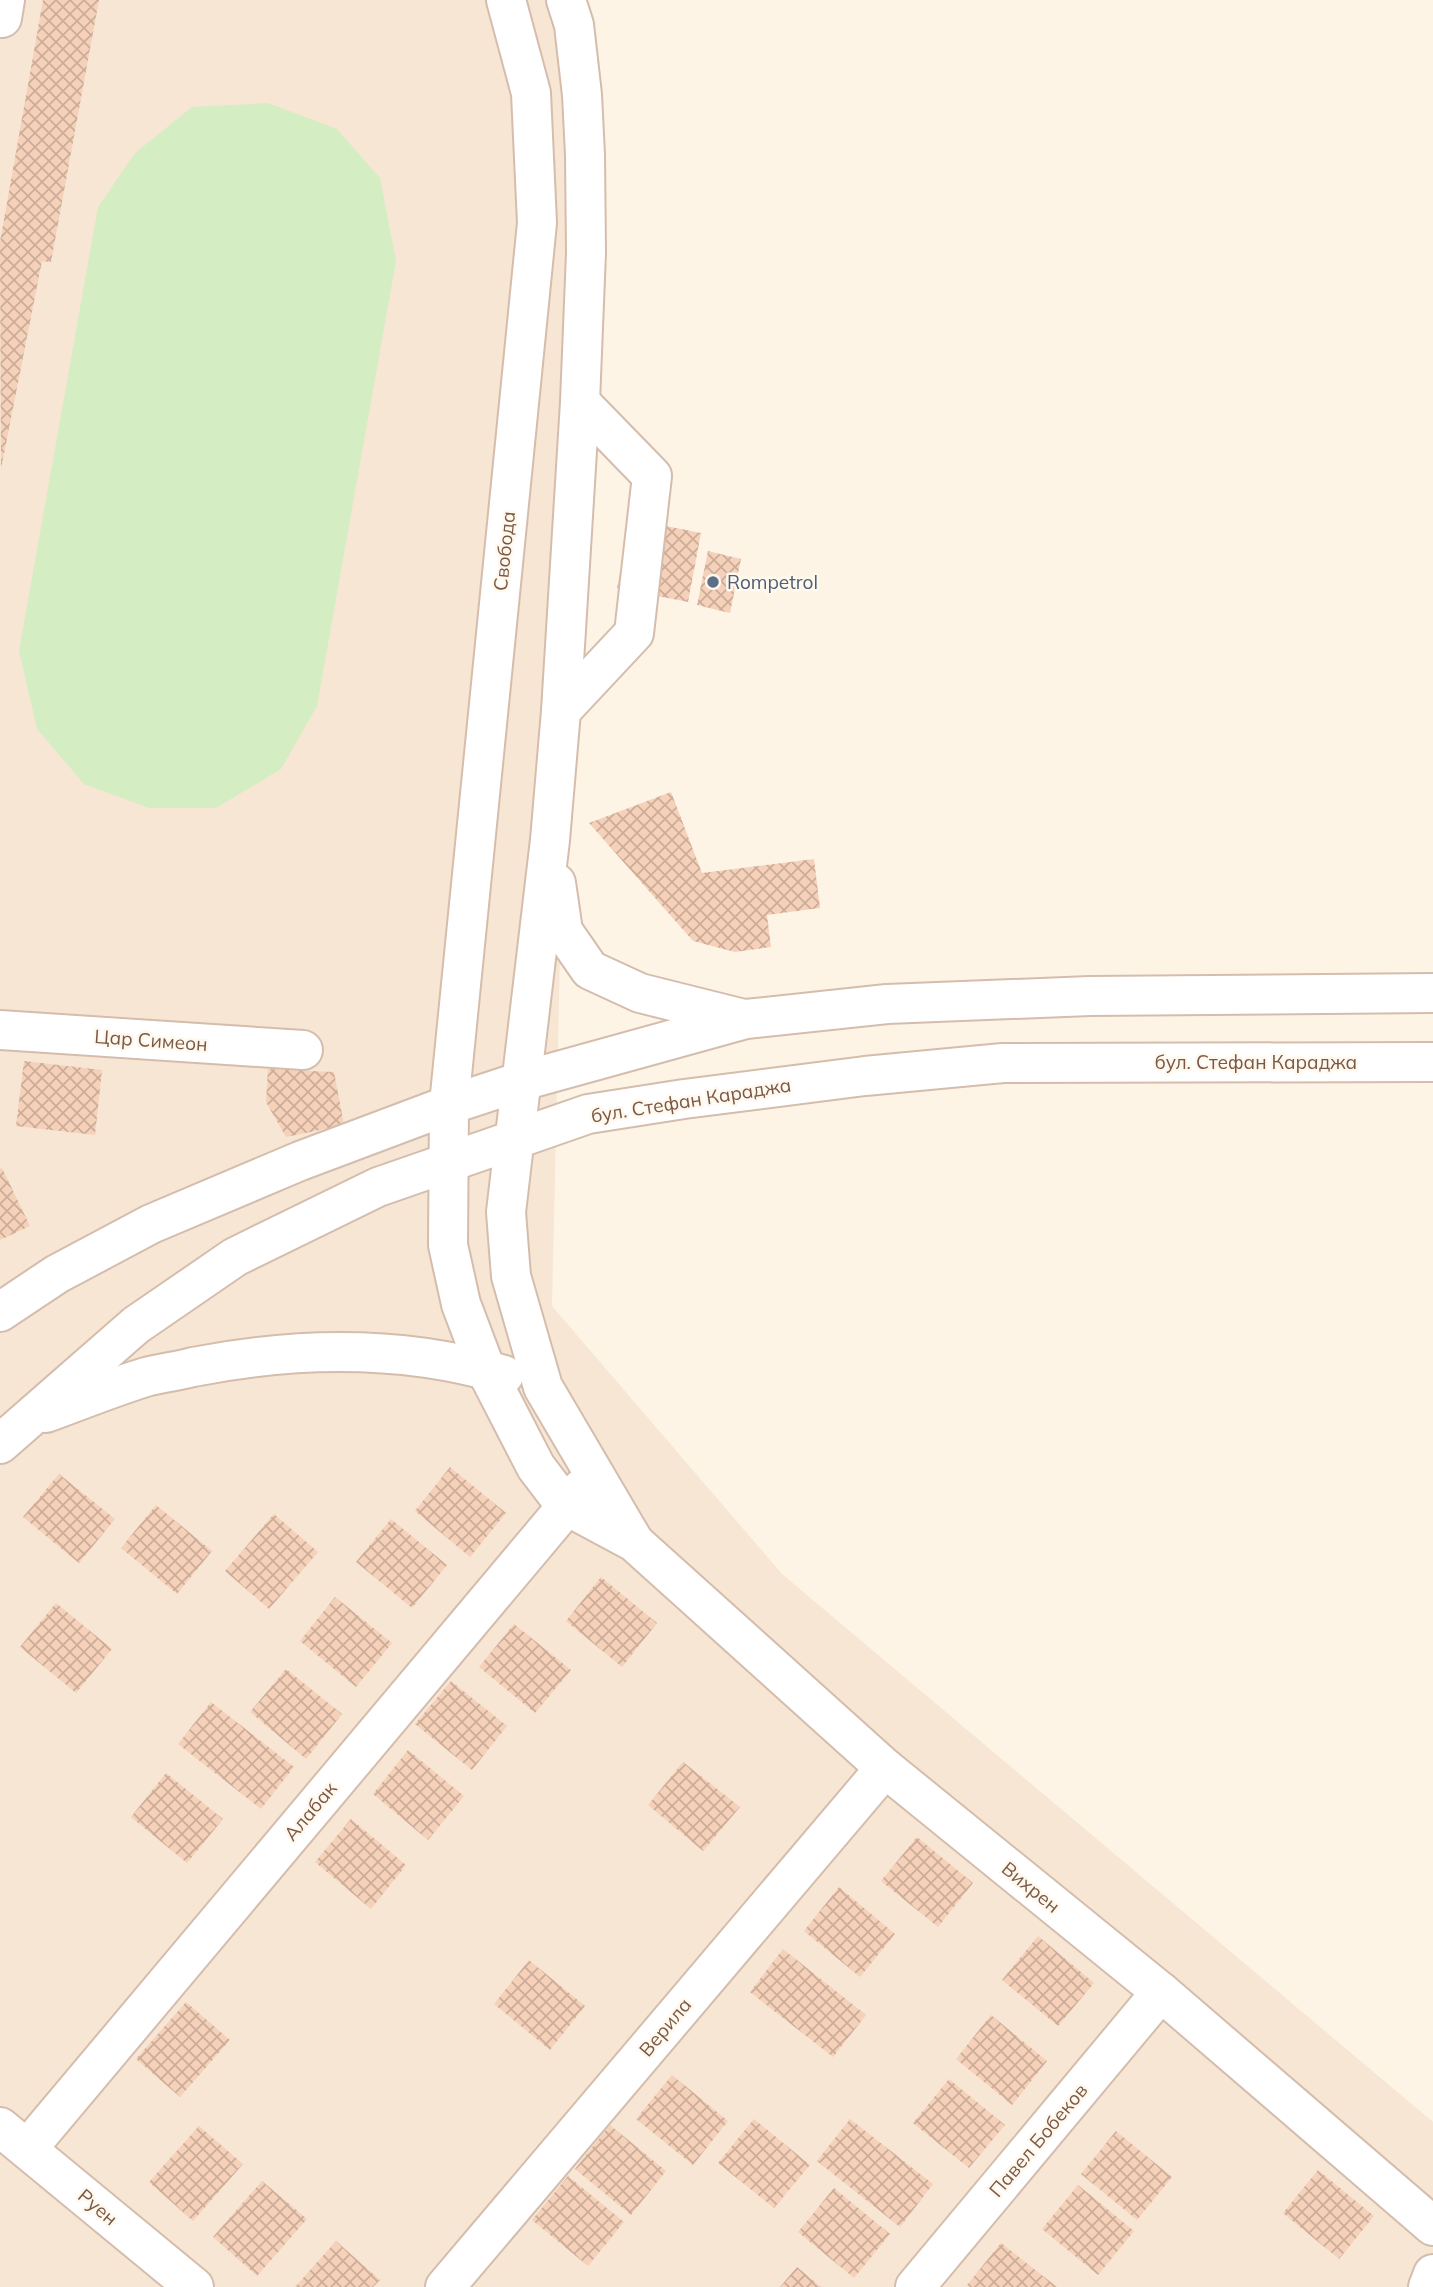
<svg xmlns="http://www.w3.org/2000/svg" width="1433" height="2287" viewBox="0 0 1433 2287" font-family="Mulish,sans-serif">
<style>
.residential{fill:#f7e6d3}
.grass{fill:#d5edc2}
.building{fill:url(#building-cross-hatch)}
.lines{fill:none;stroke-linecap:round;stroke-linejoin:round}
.minor-casing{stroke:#d4bdad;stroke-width:42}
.minor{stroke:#fff;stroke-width:38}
.service-dot{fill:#5c6f8a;stroke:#fff8ed;stroke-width:2.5}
.labels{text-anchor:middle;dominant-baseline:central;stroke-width:5;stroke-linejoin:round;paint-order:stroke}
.street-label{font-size:19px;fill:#7a5847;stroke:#fff8ed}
.service-label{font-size:19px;fill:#4e5e75;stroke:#fff8ed;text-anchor:start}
</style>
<defs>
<pattern id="building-cross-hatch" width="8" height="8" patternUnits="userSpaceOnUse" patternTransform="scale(1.75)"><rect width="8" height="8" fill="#f6d1ba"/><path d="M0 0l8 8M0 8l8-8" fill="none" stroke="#ccac99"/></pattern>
</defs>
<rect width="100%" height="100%" fill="#fef4e5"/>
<polygon class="residential" points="0,0 582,0 552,1306 782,1574 1433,2122 1433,2287 0,2287"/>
<polygon class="grass" points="268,103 337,129 380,178 396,261 317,706 281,769 216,808 149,808 84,784 37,729 19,651 98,207 135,153 192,107"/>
<g class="building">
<polygon points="43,0 99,0 51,262 42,261 1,469 0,242"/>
<polygon points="631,519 701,533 688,602 617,588"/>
<polygon points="708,551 741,559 730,613 697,605"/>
<polygon points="671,792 702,873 814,859 820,908 767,915 771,947 735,952 693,941 589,823"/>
<polygon points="24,1061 102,1070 95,1135 16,1126"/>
<polygon points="268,1069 334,1072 344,1125 286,1137 266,1102"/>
<polygon points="2,1168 30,1226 0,1240 0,1169"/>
<polygon points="450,1467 506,1513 470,1557 415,1511"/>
<polygon points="59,1474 115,1519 79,1563 23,1517"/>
<polygon points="156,1505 212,1551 177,1594 121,1548"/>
<polygon points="274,1514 318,1552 269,1609 225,1571"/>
<polygon points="391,1519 447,1565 412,1608 356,1562"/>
<polygon points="601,1577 657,1623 622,1667 566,1621"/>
<polygon points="335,1597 392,1643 356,1687 300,1641"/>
<polygon points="56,1603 112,1649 76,1693 20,1647"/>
<polygon points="514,1624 571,1670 535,1713 479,1667"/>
<polygon points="286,1669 342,1714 306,1759 250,1712"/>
<polygon points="451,1681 507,1726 472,1770 415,1724"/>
<polygon points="211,1702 294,1767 261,1809 178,1744"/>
<polygon points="408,1750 464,1796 428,1840 373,1794"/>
<polygon points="683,1762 740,1807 703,1851 648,1805"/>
<polygon points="166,1773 223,1819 187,1863 131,1817"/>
<polygon points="351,1819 406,1865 371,1909 315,1862"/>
<polygon points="917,1837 973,1883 938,1927 881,1881"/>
<polygon points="839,1887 895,1934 860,1977 804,1931"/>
<polygon points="1038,1936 1094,1983 1058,2026 1002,1980"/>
<polygon points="783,1949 866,2015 833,2057 750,1992"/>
<polygon points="529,1960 585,2006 550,2050 494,2004"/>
<polygon points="186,2002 230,2040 180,2097 136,2059"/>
<polygon points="991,2015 1047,2061 1012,2105 956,2059"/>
<polygon points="672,2075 728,2121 693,2165 636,2119"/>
<polygon points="949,2079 1005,2125 969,2168 913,2123"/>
<polygon points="754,2119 810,2165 774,2208 718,2163"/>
<polygon points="850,2119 933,2184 900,2227 817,2161"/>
<polygon points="610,2125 666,2171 631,2215 575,2169"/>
<polygon points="199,2126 243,2164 193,2221 149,2182"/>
<polygon points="1116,2131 1172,2177 1137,2220 1081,2174"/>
<polygon points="1318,2170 1374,2216 1339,2259 1283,2213"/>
<polygon points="568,2176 624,2222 588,2266 532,2220"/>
<polygon points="262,2181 307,2219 257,2276 213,2237"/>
<polygon points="1078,2185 1134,2231 1098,2275 1042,2229"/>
<polygon points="834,2188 890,2234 854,2278 798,2232"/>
<polygon points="336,2241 380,2280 373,2287 295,2287"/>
<polygon points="1001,2243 1057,2287 970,2287 967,2285"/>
<polygon points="797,2267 821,2287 780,2287"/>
</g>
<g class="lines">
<g class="minor-casing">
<g id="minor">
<polyline points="506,0 531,93 537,223 449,1105 448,1245 461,1304 486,1370 536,1467 565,1505 634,1542 885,1768 1161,1992 1433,2226"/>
<polyline points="566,0 574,25 582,95 585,155 586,253 580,402 561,711 550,840 506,1212 511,1276 543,1387 633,1540"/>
<polyline points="2,18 5,0"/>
<polyline points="561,711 634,633 652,476 580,402"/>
<polyline points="556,883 563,931 590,970 640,993 744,1019"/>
<polyline points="0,1030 303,1050"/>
<polyline points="0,1312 57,1274 151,1224 300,1161 449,1105 522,1081 746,1019 887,1004 1090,996 1433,993"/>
<path d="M46,1413c33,-12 67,-26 100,-36 16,-4 32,-6 47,-10 103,-20 210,-22 311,8"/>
<polyline points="0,1444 136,1325 235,1257 378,1187 588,1114 684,1099 865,1076 1003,1063 1433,1062"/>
<polyline points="0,2127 194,2287"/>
<polyline points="28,2148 582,1488"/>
<polyline points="445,2287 885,1768"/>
<polyline points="915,2287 1161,1992"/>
<polyline points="1428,2287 1433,2274"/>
</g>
</g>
<use href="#minor" class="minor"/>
</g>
<circle class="service-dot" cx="713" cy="582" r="7"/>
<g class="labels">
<g class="street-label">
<text transform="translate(504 551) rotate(-84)">Свобода</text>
<text transform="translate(151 1040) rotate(4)">Цар Симеон</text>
<text x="1256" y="1062">бул. Стефан Караджа</text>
<text transform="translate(691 1100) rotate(-9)">бул. Стефан Караджа</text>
<text transform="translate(310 1811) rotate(-50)">Алабак</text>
<text transform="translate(1031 1887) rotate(39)">Вихрен</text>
<text transform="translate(665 2027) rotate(-50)">Верила</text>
<text transform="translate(1038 2140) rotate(-50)">Павел Бобеков</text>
<text transform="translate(98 2207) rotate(40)">Руен</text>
</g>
<g class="service-label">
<text x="727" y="582">Rompetrol</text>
</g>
</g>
</svg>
